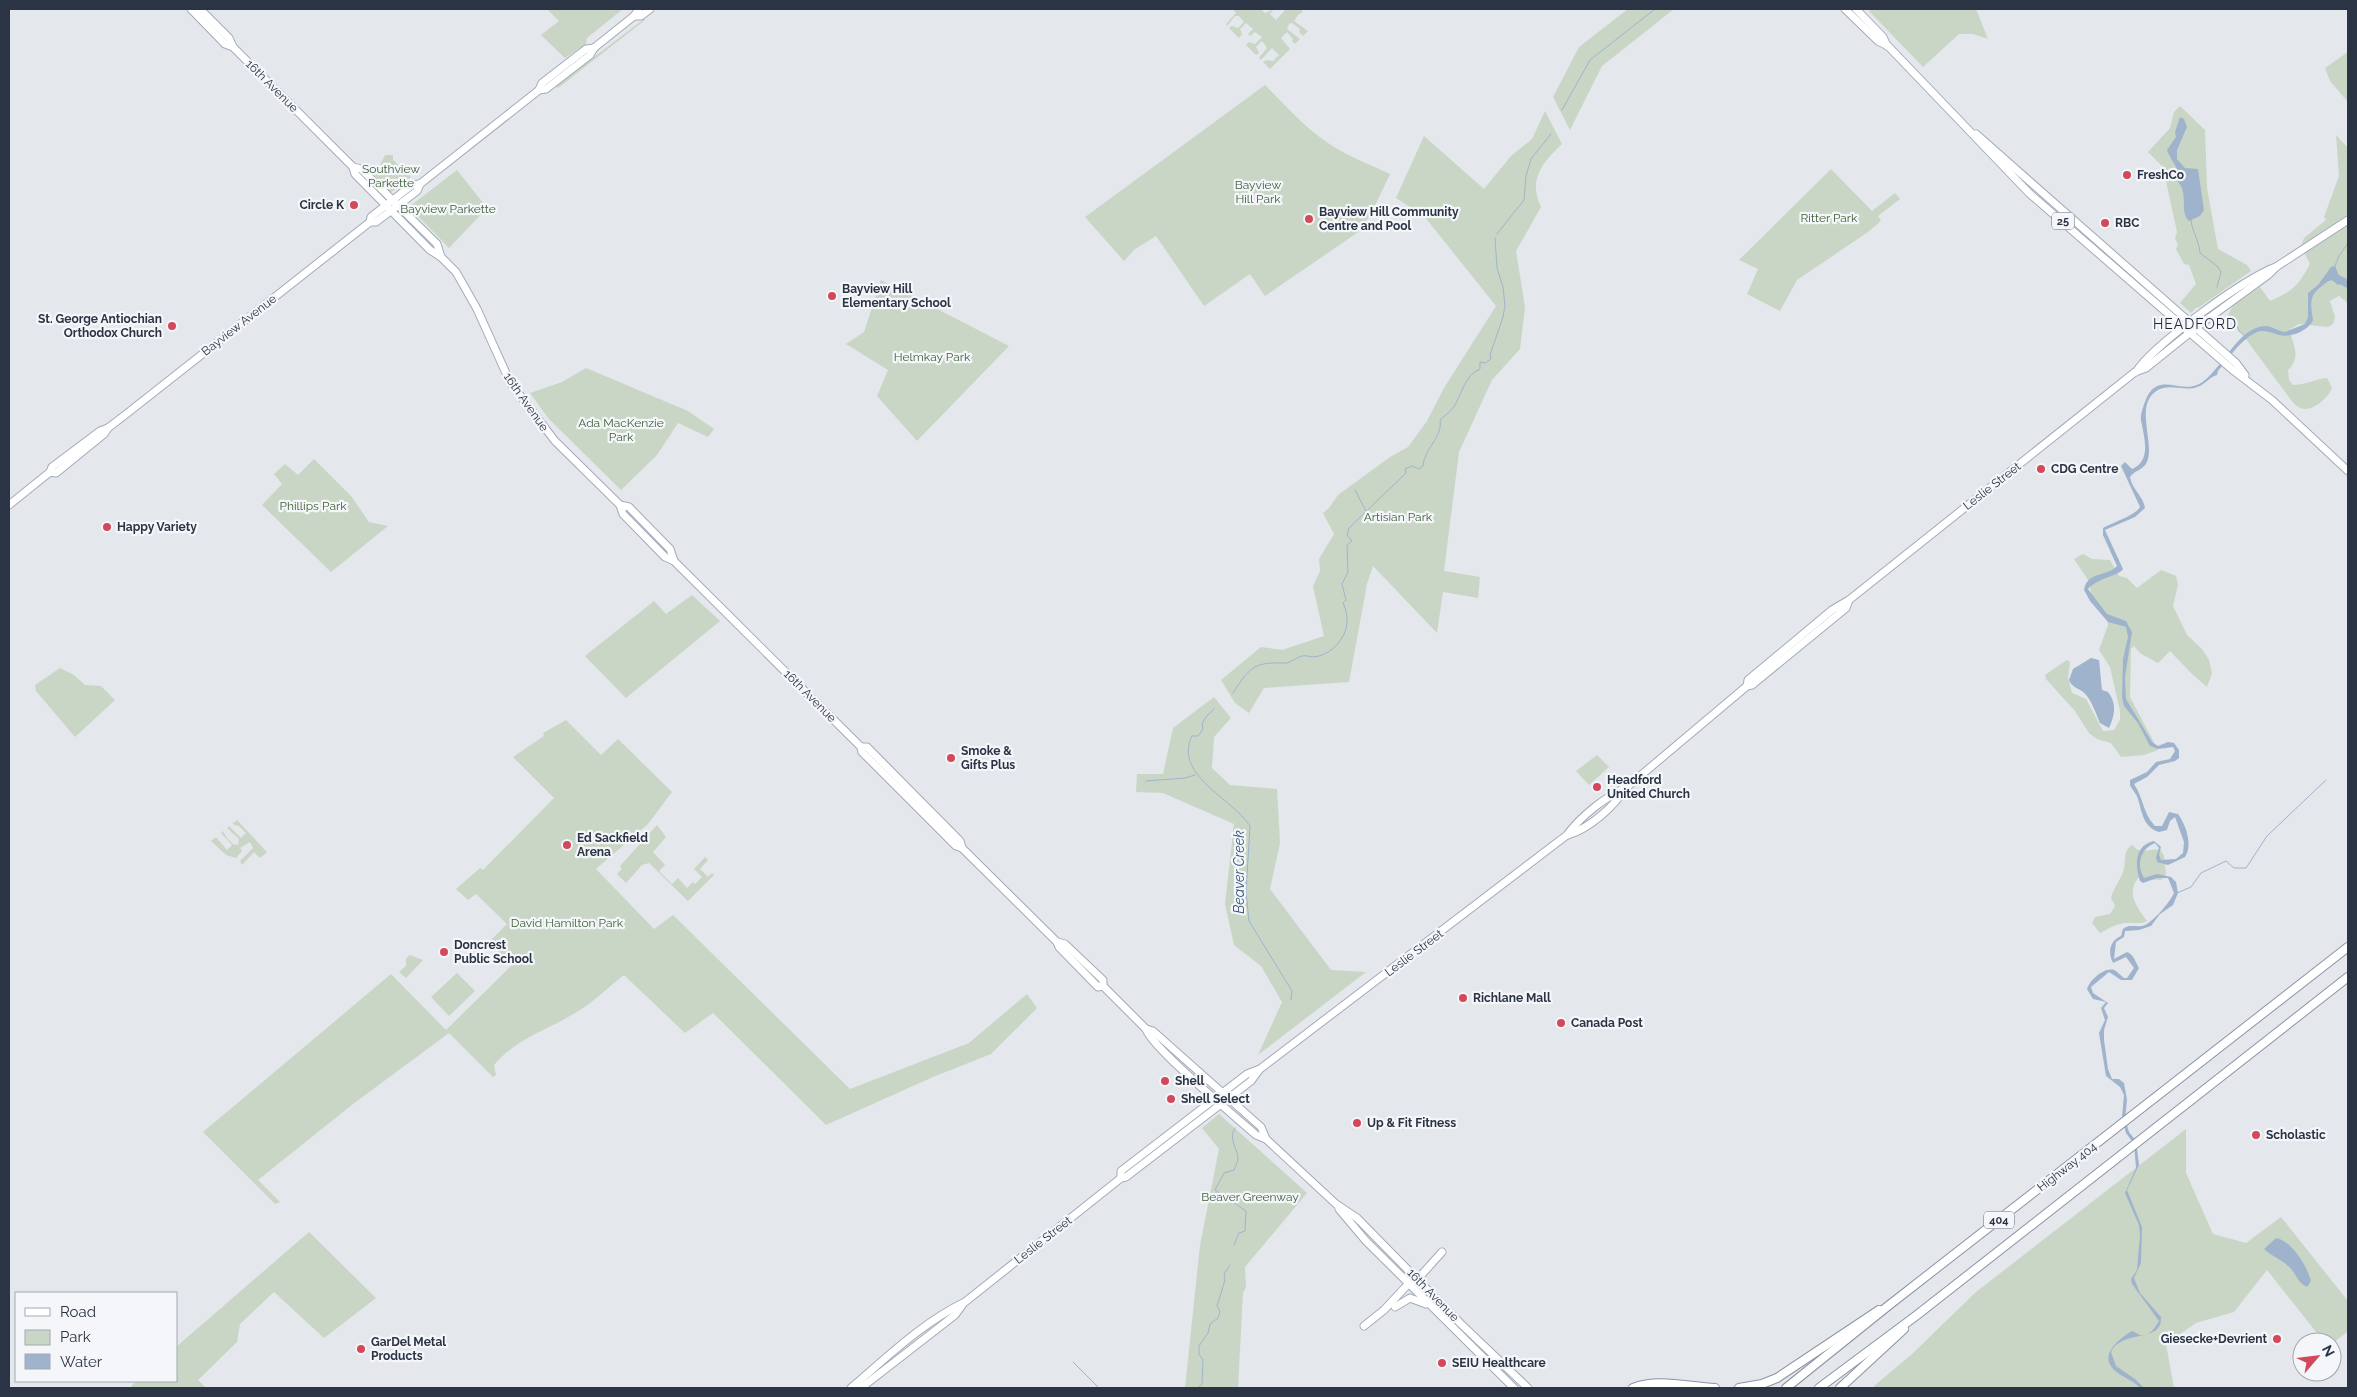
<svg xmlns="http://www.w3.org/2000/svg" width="2357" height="1397" viewBox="0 0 2357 1397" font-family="Raleway,sans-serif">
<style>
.green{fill:#c9d6c5}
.water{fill:#9fb4cc}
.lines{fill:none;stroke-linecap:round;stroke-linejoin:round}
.stream{stroke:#9fb4cc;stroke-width:1}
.river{stroke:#9fb4cc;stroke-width:8}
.major-casing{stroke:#a3abb8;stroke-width:9}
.highway-casing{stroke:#8b94a3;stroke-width:10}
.major{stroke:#fff;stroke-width:7}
.highway{stroke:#fff;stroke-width:8}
.poi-dot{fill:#d1495b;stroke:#f4f6f9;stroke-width:2}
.labels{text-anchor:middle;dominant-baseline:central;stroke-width:4.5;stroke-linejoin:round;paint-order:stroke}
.shield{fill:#f4f6f9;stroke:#676e7b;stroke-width:1}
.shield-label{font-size:11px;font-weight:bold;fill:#2b3445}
.street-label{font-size:12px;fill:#2b3445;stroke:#f4f6f9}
.park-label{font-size:12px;fill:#3f6138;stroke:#f4f6f9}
.poi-label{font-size:12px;font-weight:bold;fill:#2b3445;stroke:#f4f6f9;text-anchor:start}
.neighbourhood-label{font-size:14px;letter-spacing:1px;fill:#1d2536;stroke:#f4f6f9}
.water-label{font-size:14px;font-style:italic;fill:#34527a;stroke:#f4f6f9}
</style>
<rect width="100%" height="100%" fill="#e4e7ec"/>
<g class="green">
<polygon points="547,9 623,9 587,38 586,44 565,58 541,35 559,21"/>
<polygon points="1233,9 1261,9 1265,13 1274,9 1270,14 1276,20 1286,9 1300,9 1303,12 1298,15 1294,21 1308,31 1303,36 1299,32 1300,29 1292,23 1289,24 1287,29 1300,39 1295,44 1292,41 1293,39 1287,32 1281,38 1290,49 1270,69 1263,62 1266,60 1273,61 1279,55 1272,48 1261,60 1259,58 1267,48 1262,41 1256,47 1259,53 1256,55 1246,45 1249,42 1255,44 1262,37 1255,32 1250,36 1248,34 1253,29 1246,23 1240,29 1242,34 1239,38 1229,28 1232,26 1238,28 1244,22 1239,16 1235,16 1227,26 1226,24 1236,13"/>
<polygon points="1628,9 1674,9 1602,66 1570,130 1553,97 1579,47"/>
<polygon points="1871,9 1976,9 1988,39 1973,34 1959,34 1923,67 1869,11"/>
<polygon points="644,19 645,20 558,88 556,86"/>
<polygon points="2348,52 2348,102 2330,81 2325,68"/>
<path d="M1265,85c20,20 39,42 63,58 19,13 41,21 62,31l-19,40 -14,19 -92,63 -15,-22 -46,32 -48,-70 -22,14 -10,11 -39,-44z"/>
<polygon points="2180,106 2205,130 2207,188 2218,249 2247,265 2251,271 2198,308 2197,307 2191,313 2180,303 2196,284 2189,265 2184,264 2176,249 2178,245 2175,238 2177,232 2163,167 2148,152 2170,128 2174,112"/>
<path d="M1545,111l17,33c-20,19 -34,36 -21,63l-25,44 9,56 -5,42 -28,31 -33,72 -15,119 36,6 -2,21 -35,-6 -6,41 -64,-67 -6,18 -18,98 -85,6 -15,25 -14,-10 -14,-23 40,-33 21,3 42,-14 -11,-50 7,-15 -1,-12 15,-25 -11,-21 6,-5 9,-13 52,-38 18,-10 19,-26 17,-33 52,-82 -72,-90 -28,-18 28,-62 60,53 27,-33 21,-17z"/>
<path d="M2336,135l12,13v155l-9,-7 -9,5 5,16 -2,7 -5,3 -29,-3 -10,6c5,15 12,28 -1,40l1,10 4,5c12,0 22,-6 34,-7l5,10c-4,10 -20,25 -32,20 -5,-2 -9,-8 -12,-12l-60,-81 4,-8 28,-20 10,14c23,-10 28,-15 40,-37l-9,-18 3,-8 22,-18 -2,-3 15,-41z"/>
<polygon points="385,155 393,155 393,160 411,177 390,193 382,187 375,175"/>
<polygon points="1831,169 1872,211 1895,193 1900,199 1878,216 1881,221 1868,232 1797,280 1780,311 1747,294 1758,269 1739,260"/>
<polygon points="457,170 487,208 449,248 409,207"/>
<polygon points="881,280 1009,346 917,441 877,396 888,370 846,344 864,332"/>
<polygon points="586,368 688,411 714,429 708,437 678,423 657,455 621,490 549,419 530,393 562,382"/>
<polygon points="314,459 351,496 369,522 388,526 331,572 262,505 282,484 274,474 285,464 298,475"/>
<polygon points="2083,554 2092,559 2110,560 2119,576 2127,578 2137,588 2161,570 2176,576 2178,585 2173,606 2187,635 2202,649 2209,660 2212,673 2207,687 2191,673 2170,651 2158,663 2140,653 2134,646 2131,649 2130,697 2158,750 2144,755 2121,757 2111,743 2097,739 2089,733 2075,711 2046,679 2045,675 2067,660 2070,662 2068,677 2072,693 2086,699 2103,731 2114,730 2120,720 2120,711 2110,667 2099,650 2108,625 2107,619 2093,599 2088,580 2074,559"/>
<polygon points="692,595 720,621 626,698 585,656 654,601 666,614"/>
<polygon points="60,668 74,675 85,685 101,686 115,700 75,737 36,691 35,685"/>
<polygon points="1214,697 1231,718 1214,737 1212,768 1230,785 1277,789 1280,843 1270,889 1331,970 1366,972 1258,1055 1282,1002 1261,966 1234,945 1225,904 1234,824 1163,793 1136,792 1137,774 1163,774 1173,728"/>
<path d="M566,720l35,35 17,-16 54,53 -24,32 -52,45 58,60 19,-14 177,174 119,-46 58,-49 10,14 -46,46 -58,23 -107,48 -113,-112 -28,20 -61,-58c-16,12 -31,28 -49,38 -26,16 -61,27 -81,52l2,10 -3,2 -44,-44 -96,71 -95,76 22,22 -5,2 -72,-72 188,-158 55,56 66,-65 -23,-23 18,-18 -31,-30 -8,6 -12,-11 24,-21 3,2 71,-72 -41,-41 31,-21 -1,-3z"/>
<polygon points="1597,755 1609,767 1589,785 1576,771"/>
<polygon points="237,820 267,852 260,858 254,852 242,865 240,861 253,848 250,842 240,848 242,851 236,858 226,855 211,841 216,837 227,850 232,845 221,833 223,831 227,838 233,844 238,845 239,839 227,828 229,826 241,838 246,833 239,826 232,824"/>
<polygon points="657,825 666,837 653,852 665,865 659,871 672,884 678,878 687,888 693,882 695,884 702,877 694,869 705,857 708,860 700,869 708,877 712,873 714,875 688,901 649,863 642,865 626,883 617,874 622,869 620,866"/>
<path d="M2133,845l3,4 6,2 18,-2 4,7 2,18 -5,6 -23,-2c-12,16 -1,29 9,43 -7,4 -12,1 -20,2 -10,0 -19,6 -27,10l-8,-10 3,-6 15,-3 5,-8 -4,-8c3,-12 10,-18 13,-29 2,-9 -1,-20 9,-24z"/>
<polygon points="410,955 423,960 406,978 399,972 406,966 406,959"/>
<polygon points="457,973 475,991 449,1016 431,997"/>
<polygon points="1219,1114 1307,1193 1245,1267 1246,1287 1243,1293 1238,1388 1185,1388 1200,1245 1219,1149 1202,1128"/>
<polygon points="2186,1129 2186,1173 2213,1234 2246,1243 2281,1217 2348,1301 2348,1331 2332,1344 2324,1342 2267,1270 2234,1312 2196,1323 2166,1344 2174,1388 1876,1388 1874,1386 1912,1354 1976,1292"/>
<polygon points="309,1232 376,1298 324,1338 274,1292 240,1324 237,1342 198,1380 206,1388 133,1388 131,1386 137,1381 176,1381 176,1347"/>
</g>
<g class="water">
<path d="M2180,117l4,2 3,8 -10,23v9l8,9 13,1 6,41 -4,6 -11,5c-10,-9 0,-27 -11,-39 3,-14 -7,-20 -11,-32l9,-13 -1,-5z"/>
<path d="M2335,266l7,17 -4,2 -6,-5c-5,1 -6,3 -10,6 -14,10 -11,19 -9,34 -5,11 -22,18 -34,15 -7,-2 -14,-6 -22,-3 -16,7 -28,26 -39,39l-1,4c-8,2 -12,10 -20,12 -13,5 -29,-5 -42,5 -20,15 0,51 -8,70 -4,8 -12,8 -17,15 2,13 13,18 15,31l-10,9 -30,13 18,39c-4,7 -26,9 -35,20l19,25 19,7 6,11 -7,45 1,22 26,43 6,4 10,-4 6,1 5,7v8l-4,3 -16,4 -12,12 -13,7c10,15 9,30 21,42h7l7,-14 9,2c8,11 15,31 7,43l-17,8 -11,-3 -1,-5 3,-9 -4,-5c-15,6 -19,22 -11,35l13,-4 14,3 5,5 2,11 -5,12 -13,9 -9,12 -12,4 -14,1 -1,6 -8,5 -2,17 13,-7c7,3 8,9 12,16l-7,12h-11l-12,-8 -18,15 2,6 15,10 -4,5 4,9 -4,13v10l4,29 4,10h7l5,4 3,17 -2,19 4,13 7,9 3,24 -12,25 15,37 -1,36 -7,15 6,15 21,24c2,27 -40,12 -50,35l5,14 19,13 9,9h-4c-7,-8 -18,-11 -26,-18 -16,-15 6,-32 18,-39 3,1 5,3 8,4 10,2 15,-8 19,-14l-27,-37 -1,-5 6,-9 3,-35 -1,-10 -14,-32 11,-25 -2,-24 -8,-11 -4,-16 2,-22 -4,-8 -14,-11 -7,-43 6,-13 -4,-12 5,-6 -13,-3 -6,-10c3,-9 17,-22 27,-19 3,1 7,6 10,8h3l7,-10 -8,-11 -13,6c-5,-10 -4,-22 8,-27l2,-7c6,-5 12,-2 19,-3 10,-2 28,-24 32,-33l-6,-15h-11l-14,5 -3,-2c-5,-15 -6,-36 14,-40l7,6 -2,7 2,6 15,-1 7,-6 1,-11 -9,-25 -5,4 -3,9 -8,2c-16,-5 -17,-20 -21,-33 -1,-5 -6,-9 -8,-14v-5l17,-8 9,-10 14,-3 5,-8 -2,-4 -15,2 -8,-3 -12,-23 -14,-17 -2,-9 1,-38 5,-22 -2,-10 -18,-5 -18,-21 -6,-11c3,-19 23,-13 33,-24l-14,-31v-7c9,-5 33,-13 37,-21l-19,-41 4,-4 7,7c20,-8 12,-32 9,-49 -1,-6 4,-19 7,-25 12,-21 32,-3 49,-10 22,-9 39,-57 67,-59 8,0 14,5 21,6l20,-8 3,-7v-24l10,-8 13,-18z"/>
<path d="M2091,658l8,2 3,30 6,2c9,11 7,23 1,36l-9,-5c-4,-9 -7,-19 -13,-27 -5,-8 -14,-6 -18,-16l4,-11z"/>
<path d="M2276,1238c16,3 31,28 35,43l-4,6c-11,-5 -11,-15 -19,-21 -7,-7 -17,-10 -24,-17z"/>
</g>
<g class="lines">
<g class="stream">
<polyline points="1562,110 1590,60 1655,9"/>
<path d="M2191,220c1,12 8,20 9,33l17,13 4,6 -4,15"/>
<polyline points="1497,234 1524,200 1526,176 1531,159 1551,134"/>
<polyline points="2335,266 2339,256 2348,243"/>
<polyline points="2232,316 2239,331 2246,337"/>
<polyline points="1355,490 1366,511"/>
<path d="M1233,693c6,-9 12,-20 22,-26 10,-5 20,-4 29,-4 6,1 12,-6 18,-7 4,-1 8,1 12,1 15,-2 27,-13 32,-28 2,-9 1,-18 -3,-26l3,-3 -4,-16 6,-12 -1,-27 5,-4 -5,-6 2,-7 57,-55 -1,-4 7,-3 7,3 4,-3c1,-17 20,-29 17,-46 5,-4 12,-10 15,-15 7,-12 10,-30 25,-36v-7l5,1 6,-4 -1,-4 13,-38 2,-11 -2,-19 -6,-19 -2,-30"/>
<path d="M1214,709l-8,8 -4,7 1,5 -5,7h-6c-19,39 40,62 58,90l-4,66 3,29 43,70 -1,9"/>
<polyline points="1146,781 1185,778 1195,775"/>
<polyline points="2177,893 2191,887 2201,873 2226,861 2234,868 2246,868 2267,836 2326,780"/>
<path d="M1234,1245l5,-12 6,-2 1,-20 -31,-21 9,-17 10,-3c1,-3 4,-8 4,-12 -1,-10 -10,-20 -3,-30"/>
<polyline points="1073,1362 1099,1388"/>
<polyline points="1190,1388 1198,1388 1202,1384 1203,1360 1199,1354 1199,1346 1208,1333 1210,1324 1218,1318 1220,1311 1217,1306 1225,1280 1224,1274 1230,1265"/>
</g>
<polyline class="river" points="2332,276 2348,284"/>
<g class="major-casing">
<g id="major">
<polyline points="191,9 225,44 233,47"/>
<polyline points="200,9 229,38 233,47 353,167 361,169 437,244 441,257"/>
<polyline points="1845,9 1878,41 1888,46 2029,193 2234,371 2272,400 2348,471"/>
<polyline points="1856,9 1883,37 1887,46"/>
<polyline points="634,16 641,16 650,9"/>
<polyline points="539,90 546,89 590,55 594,48 634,16 639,9"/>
<polyline points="1976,134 2236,363 2245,375"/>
<polyline points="353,167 355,174 430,250 441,257 456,272 477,309 510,382 555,441 620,505 623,514 665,557 674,561 861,747 862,752 956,846 962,848 1057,942 1059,947 1098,987 1103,986"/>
<polyline points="370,222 371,217 412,185 420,184 539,90 542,83 586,49 594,48"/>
<path d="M2136,372c15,-25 111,-96 140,-105"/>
<polyline points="50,472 56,473 104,434 108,428"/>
<polyline points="9,505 50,472 52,467 100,431 108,428 125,415 370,222 376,222 417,191 420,184"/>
<polyline points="620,505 629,507 670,549 674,561"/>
<polyline points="1747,686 1748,680 1832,610 1849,600 2135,372 2146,368 2202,323 2268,275 2276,267 2348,220"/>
<polyline points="861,747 867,747 960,841 962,848"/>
<path d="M1568,835c22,-7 47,-29 58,-48"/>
<path d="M1057,942l8,2 38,36v6l43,43c5,18 91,89 110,106l10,4"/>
<polyline points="1146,1029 1153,1031 1261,1127 1266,1139 1336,1204 1357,1218 1461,1324 1528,1388"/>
<path d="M1121,1178v-7l126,-97 13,-5 307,-234c14,-19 38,-38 60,-48l120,-101 5,-1 94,-77 3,-8"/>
<polyline points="1339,1209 1366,1241 1514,1388"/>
<polyline points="1415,1282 1442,1252"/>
<polyline points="1395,1307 1410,1298 1426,1304"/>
<polyline points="1364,1326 1384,1310 1412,1280"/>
<path d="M851,1388c35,-30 72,-66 114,-86l156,-124 5,-1 125,-96 8,-11"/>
<polyline points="861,1388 955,1315 963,1304"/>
</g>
</g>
<g class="highway-casing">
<g id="highway">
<path d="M1633,1388c25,-10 56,-1 82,0"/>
<polyline points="1739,1388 1762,1384 1777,1378 1879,1310"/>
<polyline points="1786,1388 1888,1306 2348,947"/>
<polyline points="1819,1388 1917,1315 2348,977"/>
<polyline points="1840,1388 1904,1329"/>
</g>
</g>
<use href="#major" class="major"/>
<use href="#highway" class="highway"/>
</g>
<g class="poi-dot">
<circle cx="2127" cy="175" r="5"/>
<circle cx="354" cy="205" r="5"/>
<circle cx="1309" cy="219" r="5"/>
<circle cx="2105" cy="223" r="5"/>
<circle cx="832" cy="296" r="5"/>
<circle cx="172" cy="326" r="5"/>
<circle cx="2041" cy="469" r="5"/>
<circle cx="107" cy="527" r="5"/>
<circle cx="951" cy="758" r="5"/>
<circle cx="1597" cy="787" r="5"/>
<circle cx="567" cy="845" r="5"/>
<circle cx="444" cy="952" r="5"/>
<circle cx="1463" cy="998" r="5"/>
<circle cx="1561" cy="1023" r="5"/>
<circle cx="1165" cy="1081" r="5"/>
<circle cx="1171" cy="1099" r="5"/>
<circle cx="1357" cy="1123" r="5"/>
<circle cx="2256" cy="1135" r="5"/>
<circle cx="2277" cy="1339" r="5"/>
<circle cx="361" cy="1349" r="5"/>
<circle cx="1442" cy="1363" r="5"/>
</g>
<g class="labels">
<g class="shield">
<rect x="2052" y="212.5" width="22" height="17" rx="4"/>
<rect x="1984" y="1211.5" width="30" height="17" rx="4"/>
</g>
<g class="shield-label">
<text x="2063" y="221">25</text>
<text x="1999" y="1220">404</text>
</g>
<g class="street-label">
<text transform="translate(272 86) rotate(45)">16th Avenue</text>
<text transform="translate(239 325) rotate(-38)">Bayview Avenue</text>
<text transform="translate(526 402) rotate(55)">16th Avenue</text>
<text transform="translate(1992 486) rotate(-38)">Leslie Street</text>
<text transform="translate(810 696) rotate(45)">16th Avenue</text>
<text transform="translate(1414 953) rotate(-37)">Leslie Street</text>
<text transform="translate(2067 1167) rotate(-38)">Highway 404</text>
<text transform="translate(1043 1240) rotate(-38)">Leslie Street</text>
<text transform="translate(1433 1295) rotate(46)">16th Avenue</text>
</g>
<g class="park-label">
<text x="391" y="169">Southview<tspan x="391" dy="14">Parkette</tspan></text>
<text x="1258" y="185">Bayview<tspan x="1258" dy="14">Hill Park</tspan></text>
<text x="448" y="209">Bayview Parkette</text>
<text x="1829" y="218">Ritter Park</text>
<text x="932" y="357">Helmkay Park</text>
<text x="621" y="423">Ada MacKenzie<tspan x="621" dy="14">Park</tspan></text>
<text x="313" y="506">Phillips Park</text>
<text x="1398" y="517">Artisian Park</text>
<text x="567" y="923">David Hamilton Park</text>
<text x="1250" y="1197">Beaver Greenway</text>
</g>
<g class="poi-label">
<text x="2137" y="175">FreshCo</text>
<text x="344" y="205" text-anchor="end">Circle K</text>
<text x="1319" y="212">Bayview Hill Community<tspan x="1319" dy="14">Centre and Pool</tspan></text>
<text x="2115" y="223">RBC</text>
<text x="842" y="289">Bayview Hill<tspan x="842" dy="14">Elementary School</tspan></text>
<text x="162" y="319" text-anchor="end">St. George Antiochian<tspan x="162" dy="14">Orthodox Church</tspan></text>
<text x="2051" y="469">CDG Centre</text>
<text x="117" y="527">Happy Variety</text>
<text x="961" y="751">Smoke &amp;<tspan x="961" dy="14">Gifts Plus</tspan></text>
<text x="1607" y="780">Headford<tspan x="1607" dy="14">United Church</tspan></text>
<text x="577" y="838">Ed Sackfield<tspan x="577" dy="14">Arena</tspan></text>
<text x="454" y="945">Doncrest<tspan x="454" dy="14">Public School</tspan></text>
<text x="1473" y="998">Richlane Mall</text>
<text x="1571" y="1023">Canada Post</text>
<text x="1175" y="1081">Shell</text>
<text x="1181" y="1099">Shell Select</text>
<text x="1367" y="1123">Up &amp; Fit Fitness</text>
<text x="2266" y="1135">Scholastic</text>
<text x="2267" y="1339" text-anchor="end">Giesecke+Devrient</text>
<text x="371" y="1342">GarDel Metal<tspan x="371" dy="14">Products</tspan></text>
<text x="1452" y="1363">SEIU Healthcare</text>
</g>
<g class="neighbourhood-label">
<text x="2195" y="324">HEADFORD</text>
</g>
<g class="water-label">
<text transform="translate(1239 872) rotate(-90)">Beaver Creek</text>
</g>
</g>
<rect width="2357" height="1397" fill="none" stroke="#2b3445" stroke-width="20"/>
<rect x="15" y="1292" width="162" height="90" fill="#f4f6f9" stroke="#a4a8b1"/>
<rect x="25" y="1308" width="25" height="8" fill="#ffffff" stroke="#a4a8b1"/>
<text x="60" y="1317" font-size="15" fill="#2b3445">Road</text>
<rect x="25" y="1330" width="25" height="15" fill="#c9d6c5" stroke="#a4a8b1"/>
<text x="60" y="1342" font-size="15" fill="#2b3445">Park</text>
<rect x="25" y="1354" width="25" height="15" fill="#9fb4cc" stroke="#a4a8b1"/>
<text x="60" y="1367" font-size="15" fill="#2b3445">Water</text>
<g transform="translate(2317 1357) rotate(62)"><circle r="24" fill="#f4f6f9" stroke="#a4a8b1"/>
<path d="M0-4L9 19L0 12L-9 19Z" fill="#d1495b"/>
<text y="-8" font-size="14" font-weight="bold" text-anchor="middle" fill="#2b3445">N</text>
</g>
</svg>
